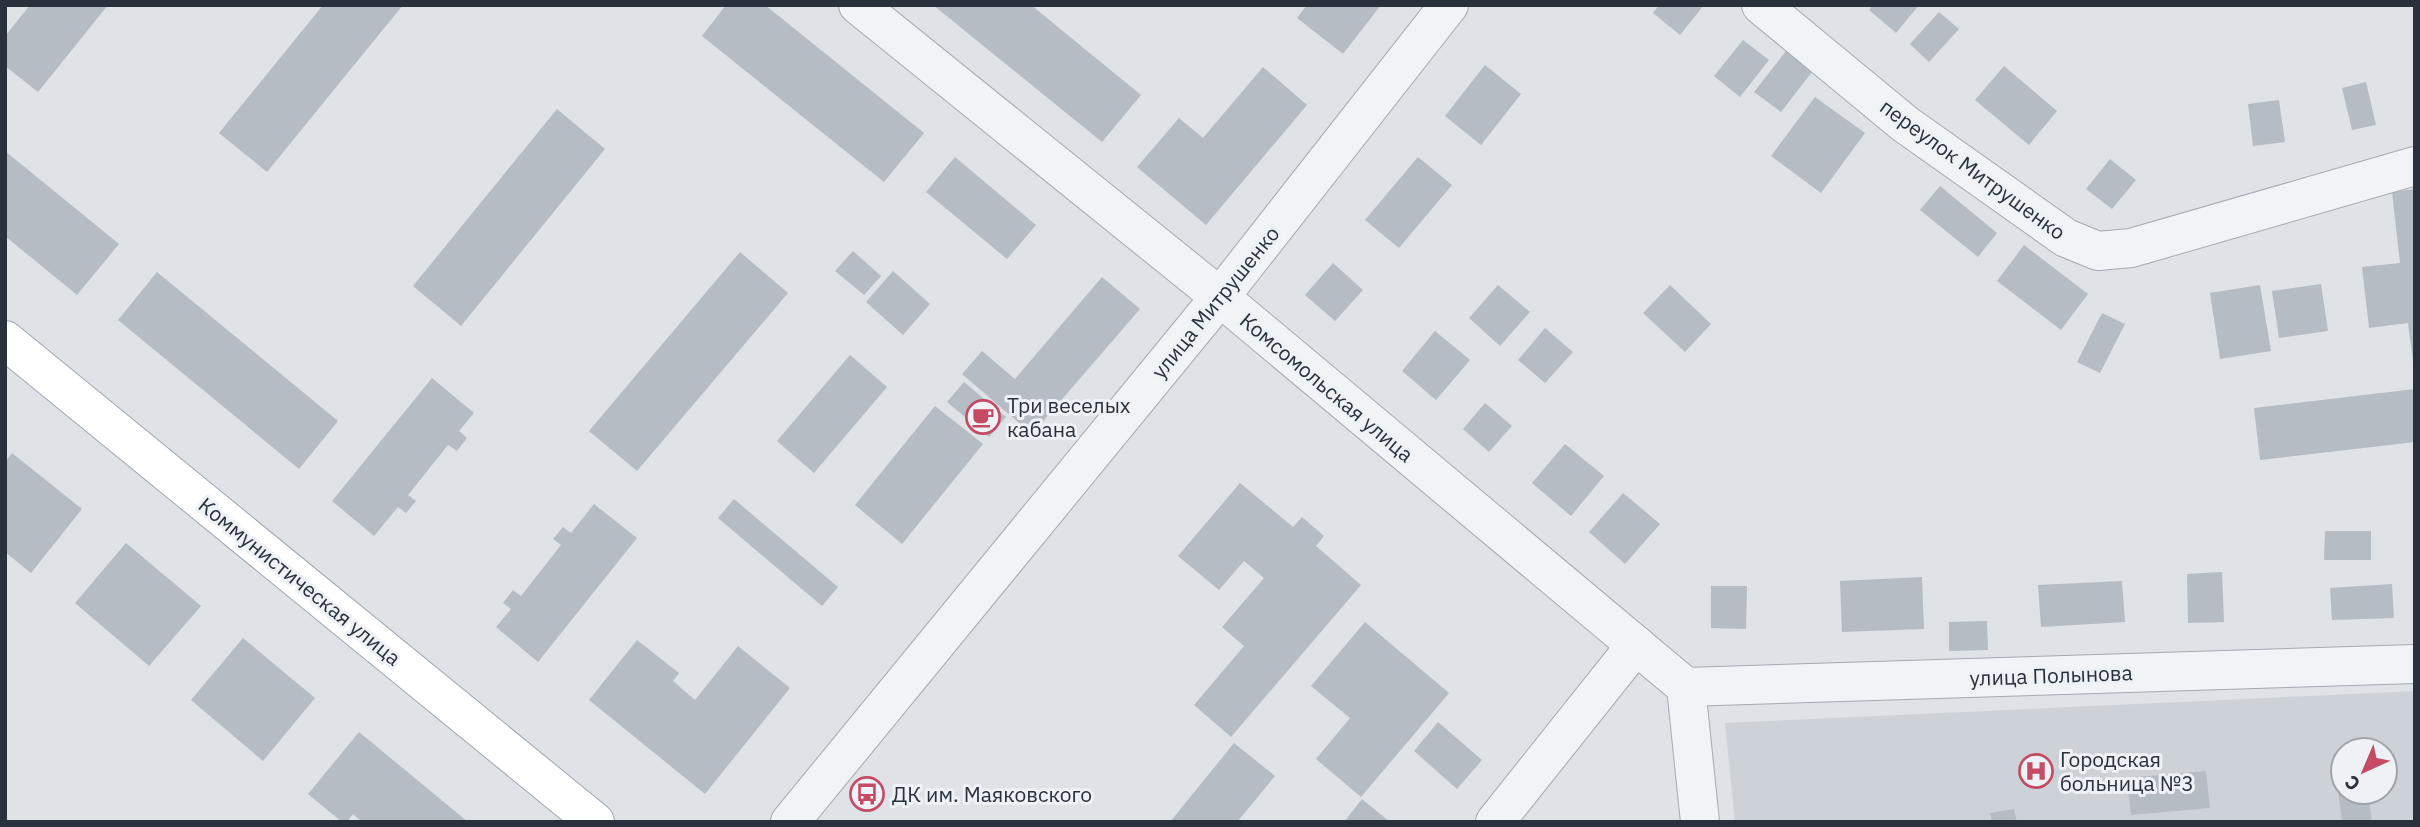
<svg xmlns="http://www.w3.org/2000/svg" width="2420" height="827" viewBox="0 0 2420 827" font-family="'IBM Plex Sans',sans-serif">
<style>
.built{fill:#cdd2d9;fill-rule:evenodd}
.building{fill:#b6bcc3}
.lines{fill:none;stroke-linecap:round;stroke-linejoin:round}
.minor-casing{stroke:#a5a9b1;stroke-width:40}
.major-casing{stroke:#9fa7b2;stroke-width:40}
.minor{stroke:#f1f3f6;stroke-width:38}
.major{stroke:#fff;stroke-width:38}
.labels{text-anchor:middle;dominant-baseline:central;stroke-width:6;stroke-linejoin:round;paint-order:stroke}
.street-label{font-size:21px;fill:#29313d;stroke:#eef1f5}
.poi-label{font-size:21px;fill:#29313d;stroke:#eef1f5;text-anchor:start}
</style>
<rect width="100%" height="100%" fill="#dfe2e7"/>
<path class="built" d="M2415,691v131h-680l-10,-99zM2343,750h42v42h-42z"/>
<g class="building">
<polygon points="30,5 108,5 38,92 5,66 5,36"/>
<polygon points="323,5 403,5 267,172 219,133"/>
<polygon points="726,5 765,5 924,133 884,182 702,36"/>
<polygon points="933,5 1031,5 1141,95 1102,142"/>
<polygon points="1307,5 1381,5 1343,54 1297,18"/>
<polygon points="1659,5 1704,5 1680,35 1653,13"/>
<polygon points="1873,5 1919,5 1896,33 1869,10"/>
<polygon points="1939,12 1959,29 1929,62 1910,44"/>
<polygon points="1743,40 1769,60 1740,97 1714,76"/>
<polygon points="1786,51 1812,72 1781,112 1754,92"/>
<polygon points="1485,65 1521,94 1481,145 1445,116"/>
<polygon points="2004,66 2057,111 2029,145 1975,100"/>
<polygon points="1263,67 1307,105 1206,225 1137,167 1179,118 1203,138"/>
<polygon points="2366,82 2376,125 2352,130 2342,88"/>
<polygon points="1815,97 1865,133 1821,193 1771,156"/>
<polygon points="2279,100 2285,142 2253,146 2248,104"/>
<polygon points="557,109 605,149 461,326 413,286"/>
<polygon points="5,151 119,244 77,295 5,236"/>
<polygon points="955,157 1036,225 1007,259 926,192"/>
<polygon points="1418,157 1452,185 1399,248 1365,220"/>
<polygon points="2110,159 2136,180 2112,209 2086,189"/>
<polygon points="1940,186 1997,233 1978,257 1920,210"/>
<polygon points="2415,189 2415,361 2413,361 2408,323 2369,328 2362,267 2400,263 2392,192"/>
<polygon points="2024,245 2088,294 2061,330 1997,281"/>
<polygon points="853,251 881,276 864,295 835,271"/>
<polygon points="740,252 788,293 637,471 589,431"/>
<polygon points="1333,263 1363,290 1335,321 1305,295"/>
<polygon points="893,271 930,304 903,335 866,302"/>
<polygon points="157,272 338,421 299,469 118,320"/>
<polygon points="1102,277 1140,309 1032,434 962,374 982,351 1015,379"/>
<polygon points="2321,284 2328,331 2279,338 2272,291"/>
<polygon points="1498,285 1530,312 1500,346 1469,318"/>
<polygon points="1670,285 1711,324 1685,352 1643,313"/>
<polygon points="2260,285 2271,351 2220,359 2210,293"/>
<polygon points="2102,313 2125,324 2100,373 2077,362"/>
<polygon points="1545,328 1573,352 1545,383 1518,360"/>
<polygon points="1435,331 1470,360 1436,400 1402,371"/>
<polygon points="850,355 887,387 814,473 777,441"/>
<polygon points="432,378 474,413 459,431 467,438 457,451 448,445 408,495 416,501 406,513 398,507 374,536 332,501"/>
<polygon points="964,382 1006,417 989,437 947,402"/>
<polygon points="2415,389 2415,442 2260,460 2254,408"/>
<polygon points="1485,403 1512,426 1489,452 1463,429"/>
<polygon points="935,406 983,444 902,544 855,505"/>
<polygon points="1565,444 1604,476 1571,516 1532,483"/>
<polygon points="12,453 82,509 31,573 5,552 5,462"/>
<polygon points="1240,483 1293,527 1302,517 1324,536 1316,546 1361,585 1231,737 1194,705 1244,646 1222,627 1264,578 1244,561 1219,590 1178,556"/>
<polygon points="1623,493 1660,524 1625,564 1589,532"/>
<polygon points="734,499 838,587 822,606 718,518"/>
<polygon points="594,504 637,538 538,662 496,627 511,609 503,603 513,590 521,596 561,545 553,539 563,527 571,533"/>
<polygon points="2325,531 2371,531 2371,560 2324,560"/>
<polygon points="126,543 201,606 149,666 75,603"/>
<polygon points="2222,572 2224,622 2188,623 2187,574"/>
<polygon points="1922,577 1924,629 1842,632 1840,581"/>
<polygon points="2122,581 2125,622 2041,627 2038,585"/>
<polygon points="2392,584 2394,618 2332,620 2330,588"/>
<polygon points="1711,586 1747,586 1746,629 1711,628"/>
<polygon points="1987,621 1988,650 1949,651 1949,622"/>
<polygon points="1365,622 1449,693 1361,797 1316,759 1350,718 1311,686"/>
<polygon points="243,638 315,698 263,761 191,700"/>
<polygon points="637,640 679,673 673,681 695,700 738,646 790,688 705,794 589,700"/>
<polygon points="1438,722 1482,760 1457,789 1414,751"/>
<polygon points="359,732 468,822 362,822 353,814 347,822 342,822 308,794"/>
<polygon points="1234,743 1275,776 1237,822 1170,822"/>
<polygon points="2343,753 2343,792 2368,792 2372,822 2342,822 2333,754"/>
<polygon points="2206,771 2210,808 2131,815 2127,778"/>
<polygon points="1362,799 1390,822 1344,822"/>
<polygon points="2014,809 2017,822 1992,822 1990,813"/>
</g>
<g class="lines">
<g class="minor-casing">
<g id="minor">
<polyline points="858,5 1220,297 1686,687 1700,822"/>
<polyline points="1761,5 1905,124 2066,238 2098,251 2131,248 2415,166"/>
<polyline points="1686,687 2415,664"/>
<polyline points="790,822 1220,297 1449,5"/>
<polyline points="1495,822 1636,645"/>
</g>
</g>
<g class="major-casing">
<polyline id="major" points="5,340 595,822"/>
</g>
<use href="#minor" class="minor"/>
<use href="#major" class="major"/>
</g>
<defs>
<g id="cafe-ring" transform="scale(1.75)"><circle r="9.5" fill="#eef1f5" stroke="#c44b63" stroke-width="1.5"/><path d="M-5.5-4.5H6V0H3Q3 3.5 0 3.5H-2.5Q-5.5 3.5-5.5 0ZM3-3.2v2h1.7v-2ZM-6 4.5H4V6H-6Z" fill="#c44b63"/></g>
<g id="hospital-ring" transform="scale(1.75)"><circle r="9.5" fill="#eef1f5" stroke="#c44b63" stroke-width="1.5"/><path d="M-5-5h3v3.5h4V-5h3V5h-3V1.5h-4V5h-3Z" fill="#c44b63"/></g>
<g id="bus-ring" transform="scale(1.75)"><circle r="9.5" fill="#eef1f5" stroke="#c44b63" stroke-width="1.5"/><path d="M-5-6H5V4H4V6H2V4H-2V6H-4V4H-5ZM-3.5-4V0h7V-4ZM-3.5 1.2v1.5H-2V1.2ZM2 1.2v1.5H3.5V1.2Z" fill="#c44b63"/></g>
</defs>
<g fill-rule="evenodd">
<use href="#cafe-ring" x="983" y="417"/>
<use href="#hospital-ring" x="2036" y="771"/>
<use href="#bus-ring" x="867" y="794"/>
</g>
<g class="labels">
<g class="street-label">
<text transform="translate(1973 169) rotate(36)">переулок Митрушенко</text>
<text transform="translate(1215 302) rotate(-51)">улица Митрушенко</text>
<text transform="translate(1327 387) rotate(40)">Комсомольская улица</text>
<text transform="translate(300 581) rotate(39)">Коммунистическая улица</text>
<text transform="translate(2051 675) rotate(-2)">улица Полынова</text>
</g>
<g class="poi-label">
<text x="1007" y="405">Три веселых<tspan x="1007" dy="24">кабана</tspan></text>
<text x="2060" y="759">Городская<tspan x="2060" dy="24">больница №3</tspan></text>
<text x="892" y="794">ДК им. Маяковского</text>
</g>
</g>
<rect width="2420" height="827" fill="none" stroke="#29313d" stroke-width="14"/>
<g transform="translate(2364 771) rotate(224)"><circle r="33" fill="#eef1f5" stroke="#9fa4ab" stroke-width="2"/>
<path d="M0-5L12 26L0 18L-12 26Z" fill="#c44b63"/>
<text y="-10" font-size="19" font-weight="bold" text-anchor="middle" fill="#29313d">С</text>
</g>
</svg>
